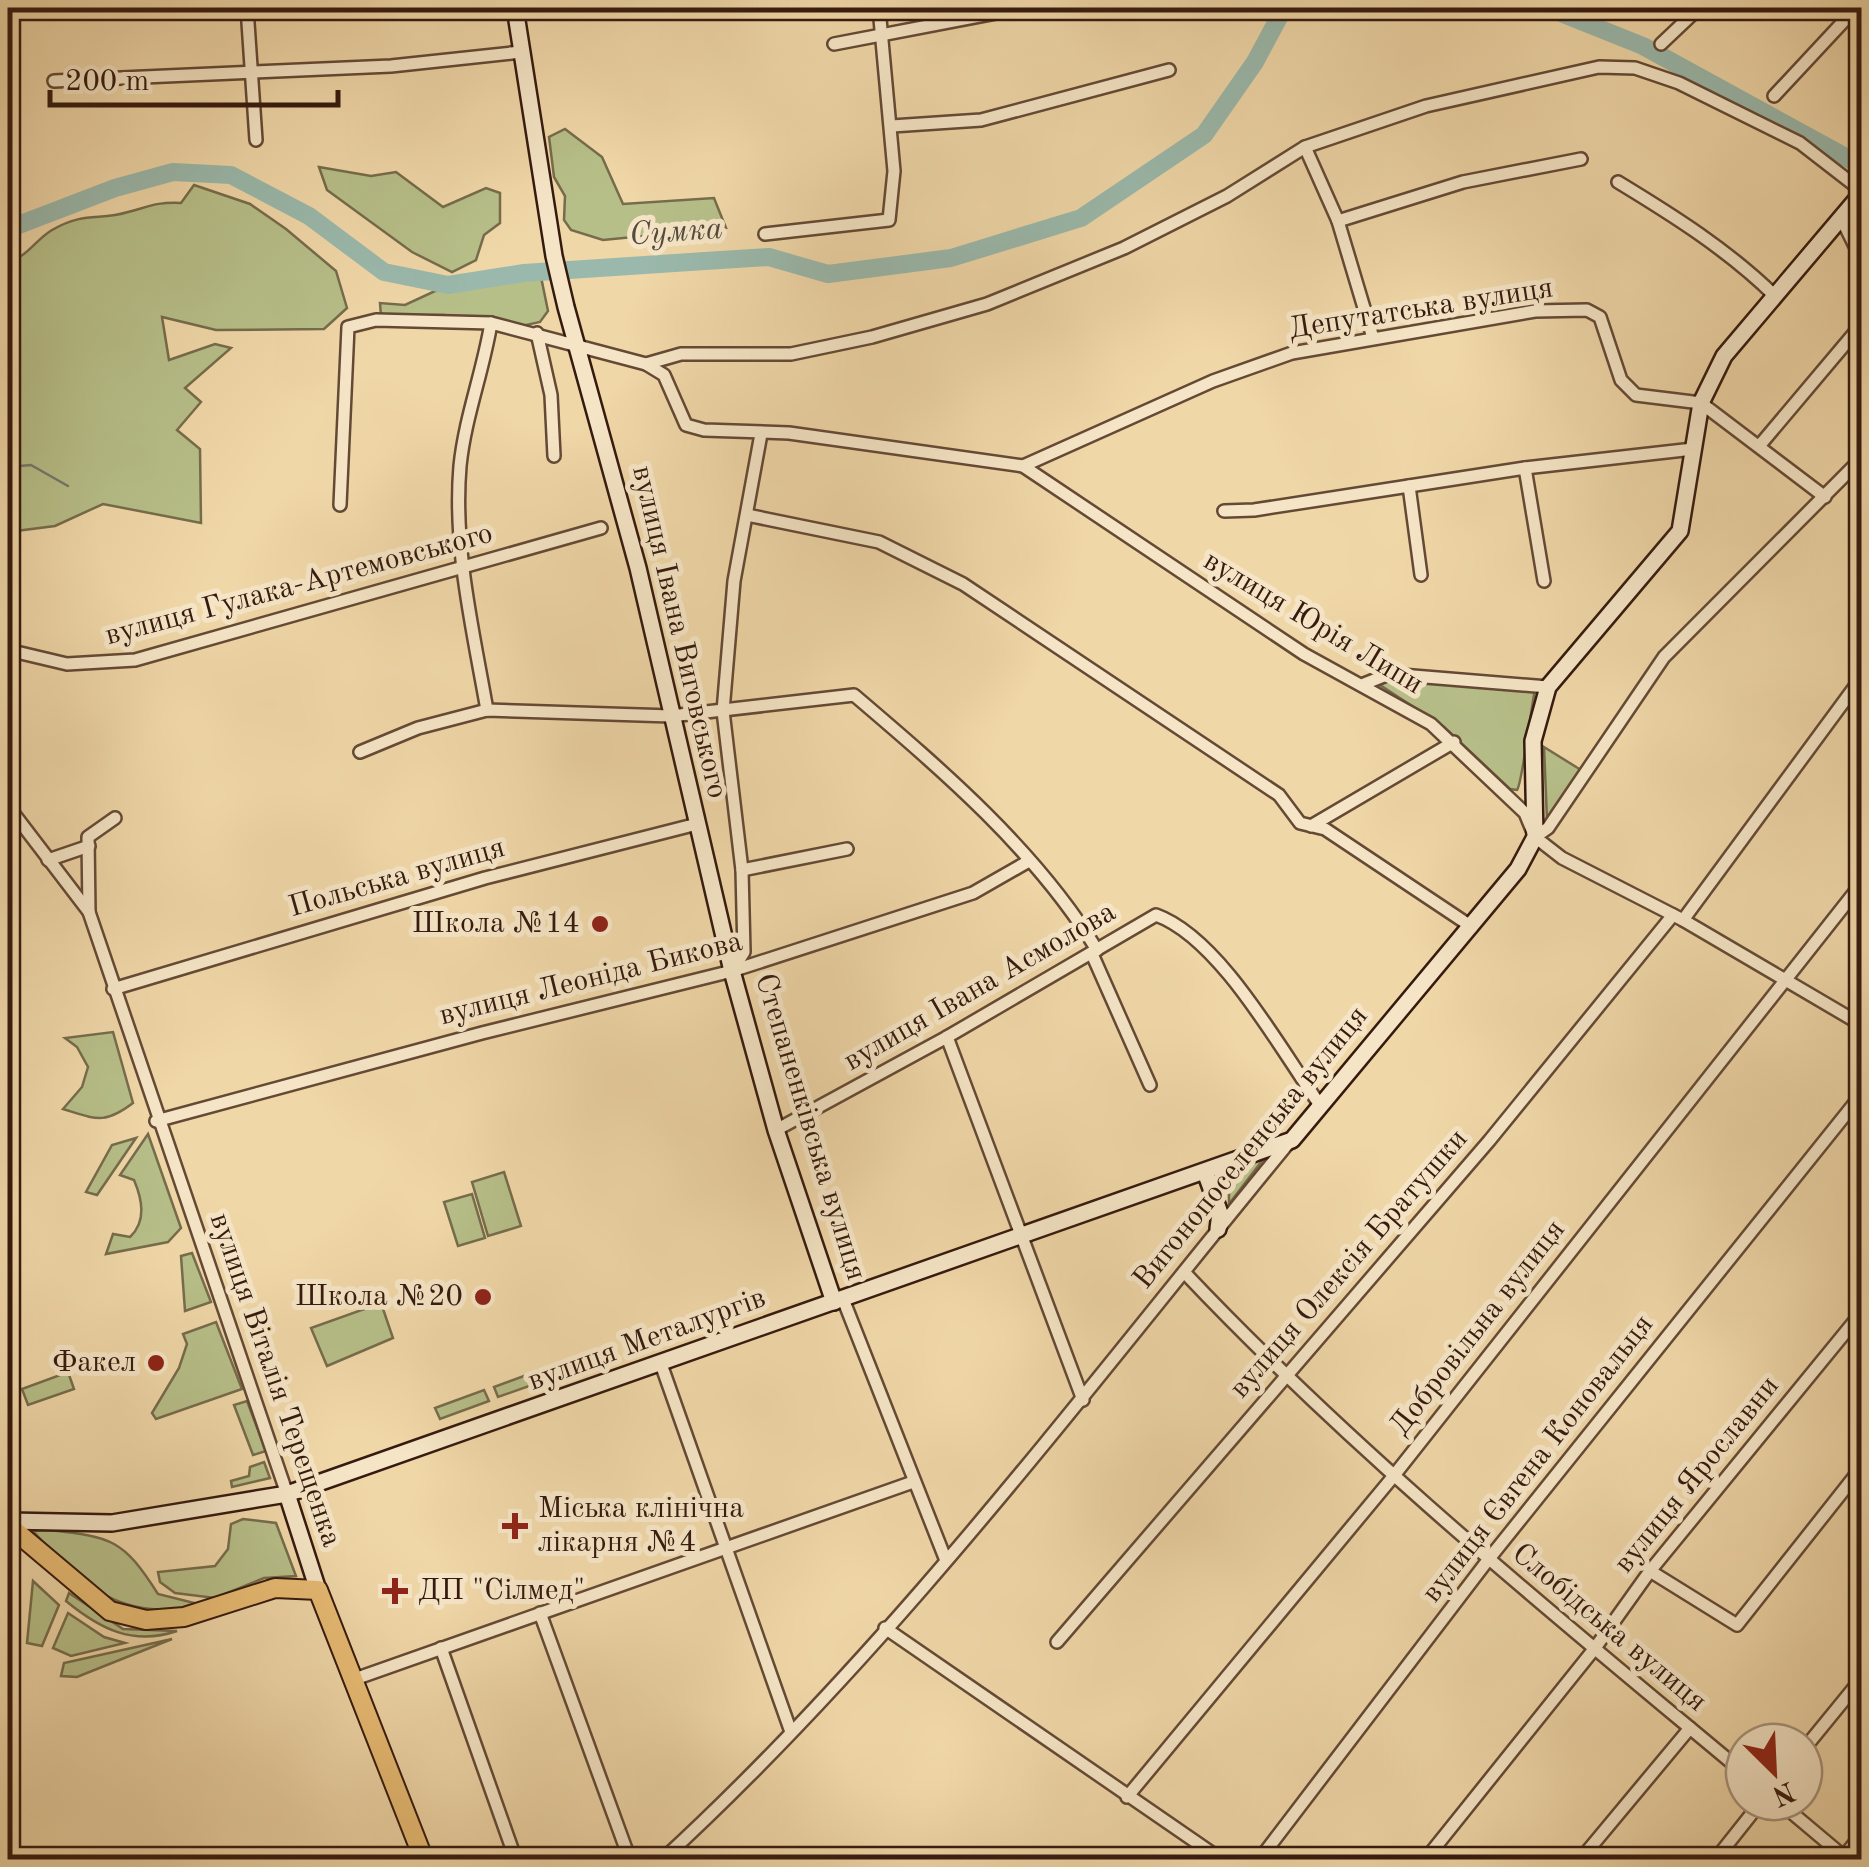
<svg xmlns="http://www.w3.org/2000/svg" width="1869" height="1867" viewBox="0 0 1869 1867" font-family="'Old Standard TT',serif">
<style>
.green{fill:#b7bf89;stroke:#766c4c;stroke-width:2.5}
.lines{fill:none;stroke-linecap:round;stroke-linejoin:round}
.stream{stroke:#72796d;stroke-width:2.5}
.river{stroke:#9ab9ac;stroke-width:18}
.minor-casing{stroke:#644935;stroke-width:16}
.secondary-casing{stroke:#351a0f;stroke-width:20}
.primary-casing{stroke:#351a0f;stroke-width:22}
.minor{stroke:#f5e5c6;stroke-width:11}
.secondary{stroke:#f5e5c6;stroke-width:15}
.primary{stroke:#e8bc74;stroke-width:18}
.poi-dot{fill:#8f2418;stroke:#f5e5c6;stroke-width:4}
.labels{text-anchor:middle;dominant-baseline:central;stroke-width:10;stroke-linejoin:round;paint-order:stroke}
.street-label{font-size:30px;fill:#351a0f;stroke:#f5e5c6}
.poi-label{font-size:30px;fill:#351a0f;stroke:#f5e5c6;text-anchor:end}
.water-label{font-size:32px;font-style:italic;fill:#534a3e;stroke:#f5e5c6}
</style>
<rect width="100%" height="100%" fill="#f0d7a8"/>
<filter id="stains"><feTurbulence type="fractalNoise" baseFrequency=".002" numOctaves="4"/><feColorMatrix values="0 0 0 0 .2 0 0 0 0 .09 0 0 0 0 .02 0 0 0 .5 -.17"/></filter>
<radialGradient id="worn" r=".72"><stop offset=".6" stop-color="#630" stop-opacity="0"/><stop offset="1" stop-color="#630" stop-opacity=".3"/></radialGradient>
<g class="green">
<polygon points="565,129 602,157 623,204 714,198 726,228 603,240 571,230 564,220 565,196 554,177 549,137"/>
<polygon points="319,167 371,176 396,172 443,207 486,188 500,193 500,223 484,235 476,260 452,272 412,252 327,190"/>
<path d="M194,185l56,19 36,25 50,42 11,37 -23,21 -108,1 -54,-13 7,43 46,-16 16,4 -46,40 16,14 -24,28 23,19 1,74 -98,-19 -48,22 -47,6v-271c19,-3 27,-21 44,-31 33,-19 47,-9 76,-18 23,-6 28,-10 53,-9z"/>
<polygon points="540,272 548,311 540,322 508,329 444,315 381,316 380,303 405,305 448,285"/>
<path d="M1390,679l145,11c-4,17 -13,95 -18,100l-7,-1 -66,-62 -64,-42z"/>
<polygon points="1544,747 1581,770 1547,820"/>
<path d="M113,1032l20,71c-29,22 -37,16 -70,6l19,-22 6,-20 -11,-20 -12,-9z"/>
<path d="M148,1134l33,94 -13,14 -62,12 7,-20 17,3c17,-16 12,-38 4,-57l-14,-5z"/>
<polygon points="136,1138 97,1195 86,1192 112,1145"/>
<polygon points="1265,1157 1229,1204 1229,1172"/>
<polygon points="504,1172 521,1226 488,1236 472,1182"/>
<polygon points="472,1194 485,1238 458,1246 444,1202"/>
<polygon points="192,1253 211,1302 185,1311 181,1256"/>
<polygon points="381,1303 393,1338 327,1366 311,1328"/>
<polygon points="216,1322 242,1389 156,1419 152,1413 179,1368 187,1344 183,1334"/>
<polygon points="559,1363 563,1374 498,1397 494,1387"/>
<polygon points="68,1372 74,1389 28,1405 22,1389"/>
<polygon points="484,1390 489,1401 440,1419 435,1408"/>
<polygon points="247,1401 266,1451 253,1455 234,1405"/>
<polygon points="264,1462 270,1478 232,1487 231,1481 249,1476 250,1467"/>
<polygon points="243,1519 276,1523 296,1576 264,1578 215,1598 175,1593 160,1582 158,1572 215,1566 228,1549 231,1524"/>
<path d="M49,1530c63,7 74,9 109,64l44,11c-79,18 -119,-18 -169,-74z"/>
<polygon points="33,1581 59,1605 42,1646 27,1643"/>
<path d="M69,1593l54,36 54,2c-44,15 -77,-2 -111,-30z"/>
<polygon points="68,1613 104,1637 125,1643 71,1656 53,1648"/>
<polygon points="172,1639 77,1677 61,1676 64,1663"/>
</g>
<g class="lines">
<polyline class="stream" points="8,467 31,465 68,486"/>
<g class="river">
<polyline points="1548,8 1643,46 1862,166"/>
<polyline points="8,229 115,188 173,172 231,175 309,216 384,272 448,285 524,273 705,261 769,257 828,274 951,258 1081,218 1204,135 1255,62 1284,8"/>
</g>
<g class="minor-casing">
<g id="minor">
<polyline points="247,8 256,140"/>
<polyline points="834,44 1022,8"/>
<polyline points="1661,44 1699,8"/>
<polyline points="54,81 391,66 521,52"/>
<polyline points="1774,96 1856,8"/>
<polyline points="892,126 981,120 1169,70"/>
<polyline points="1305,147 1338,221 1373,338"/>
<path d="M1618,182c56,34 110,68 157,114"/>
<polyline points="1841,218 1862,260"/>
<polyline points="1338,221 1463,182 1581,159"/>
<polyline points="765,234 889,220 894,171 879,8"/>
<polyline points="537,333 551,395 554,456"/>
<polyline points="646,364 664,375 686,425 704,430 789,433 1023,466 1304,654 1431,724 1525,813 1535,837 1562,858 1683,920 1862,1025"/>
<polyline points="1760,445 1862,324"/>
<polyline points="1023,466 1213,381 1292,353 1535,311 1587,310 1600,317 1621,380 1636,395 1701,403 1825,497"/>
<polyline points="1525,468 1693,449"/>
<polyline points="1409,486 1525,468 1544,581"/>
<polyline points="340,505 348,327 376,320 491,323"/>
<polyline points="1224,511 1254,510 1409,486 1421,575"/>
<polyline points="747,515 879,542 963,584 1279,795 1300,823 1325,829 1472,927"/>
<polyline points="8,650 67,664 135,660 601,528"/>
<polyline points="1364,684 1389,674 1548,687"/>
<path d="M487,710c-14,-80 -34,-162 -27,-244 5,-49 23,-94 31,-143l155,41 35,-10h110l81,-17 115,-33 137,-56 103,-52 78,-49 121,-41 173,-39 36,1 44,15 121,60 62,48"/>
<path d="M360,752l58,-24 69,-18 184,6 183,-21c88,75 182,155 243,255"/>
<polyline points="8,806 89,912 287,1494"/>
<polyline points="1311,826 1454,742"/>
<polyline points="1535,837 1548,828 1664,657 1862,458"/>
<polyline points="48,860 89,846"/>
<polyline points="742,870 847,849"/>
<polyline points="89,912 88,837 115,818"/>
<polyline points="1683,920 1862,677"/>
<polyline points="1092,954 1150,1085"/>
<polyline points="732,971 744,952 742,870 723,711 734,581 761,434"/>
<polyline points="113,989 485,878 697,824"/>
<polyline points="947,1037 1083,1400"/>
<polyline points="156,1121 482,1033 732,971 973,893 1029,861"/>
<path d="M776,1130l171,-93 209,-122c64,23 124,134 164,190"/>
<path d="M1184,1272c173,183 367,340 560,501"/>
<polyline points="843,1299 945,1558"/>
<polyline points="661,1364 791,1732"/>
<polyline points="1650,1571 1737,1625 1862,1467"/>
<polyline points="540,1613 630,1860"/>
<polyline points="885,1628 1222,1860"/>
<polyline points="1057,1642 1489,1141 1673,915"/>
<polyline points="441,1648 516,1860"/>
<polyline points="352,1680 913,1482"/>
<polyline points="1804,1749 1862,1678"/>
<polyline points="1127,1797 1392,1478 1862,883"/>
<polyline points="1779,1802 1848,1860"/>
<path d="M662,1860c235,-216 427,-475 629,-720"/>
<polyline points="1259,1860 1488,1560 1862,1094"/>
<polyline points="1425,1860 1595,1648 1650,1571 1862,1312"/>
<polyline points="1580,1860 1690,1728"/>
<polyline points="1715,1860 1761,1802"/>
<polyline points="1841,1860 1862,1834"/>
</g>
</g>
<g class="secondary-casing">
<g id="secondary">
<polyline points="515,8 554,256 566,307 638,568 732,971 776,1130 834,1302"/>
<polyline points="1205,1172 1220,1213 1218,1229"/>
<polyline points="287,1494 318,1590"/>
<polyline points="8,1521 112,1523 287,1494 1292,1140 1518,869 1535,837 1533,741 1548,687 1680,531 1701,403 1724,356 1862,193"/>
</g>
</g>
<g class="primary-casing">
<polyline id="primary" points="8,1525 110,1611 146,1620 184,1617 275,1588 318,1590 424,1860"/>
</g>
<use href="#minor" class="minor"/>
<use href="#secondary" class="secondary"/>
<use href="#primary" class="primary"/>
</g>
<g class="poi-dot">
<circle cx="600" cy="924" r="10"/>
<circle cx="483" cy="1297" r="10"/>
<circle cx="156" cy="1363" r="10"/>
<path d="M510 1511h10v10h10v10h-10v10h-10v-10h-10v-10h10z"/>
<path d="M390 1576h10v10h10v10h-10v10h-10v-10h-10v-10h10z"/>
</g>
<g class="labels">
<g class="street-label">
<text transform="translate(1421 309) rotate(-9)">Депутатська вулиця</text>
<text transform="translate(299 585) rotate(-15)">вулиця Гулака-Артемовського</text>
<text transform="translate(1313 623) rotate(31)">вулиця Юрія Липи</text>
<text transform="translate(679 632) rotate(77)">вулиця Івана Виговського</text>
<text transform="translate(397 878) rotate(-16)">Польська вулиця</text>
<text transform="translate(591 979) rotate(-14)">вулиця Леоніда Бикова</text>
<text transform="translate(980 987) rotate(-30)">вулиця Івана Асмолова</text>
<text transform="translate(810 1127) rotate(73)">Степаненківська вулиця</text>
<text transform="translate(1251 1148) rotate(-51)">Вигонопоселенська вулиця</text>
<text transform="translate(1349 1264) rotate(-49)">вулиця Олексія Братушки</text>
<text transform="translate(1478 1328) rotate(-52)">Добровільна вулиця</text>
<text transform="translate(647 1340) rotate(-20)">вулиця Металургів</text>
<text transform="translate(275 1380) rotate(71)">вулиця Віталія Терещенка</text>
<text transform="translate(1538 1459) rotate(-52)">вулиця Євгена Коновальця</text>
<text transform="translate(1697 1475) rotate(-51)">вулиця Ярославни</text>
<text transform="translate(1609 1628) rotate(40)">Слобідська вулиця</text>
</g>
<g class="poi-label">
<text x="580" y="924">Школа №14</text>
<text x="463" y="1297">Школа №20</text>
<text x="136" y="1363">Факел</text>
<text x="538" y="1509" text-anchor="start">Міська клінічна<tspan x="538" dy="34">лікарня №4</tspan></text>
<text x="418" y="1591" text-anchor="start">ДП "Сілмед"</text>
</g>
<g class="water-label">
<text transform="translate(676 233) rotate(-4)">Сумка</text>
</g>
</g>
<rect width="1869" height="1867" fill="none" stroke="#f0d7a8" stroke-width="40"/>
<rect x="10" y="10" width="1849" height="1847" fill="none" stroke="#351a0f" stroke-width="5"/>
<rect x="20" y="20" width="1829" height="1827" fill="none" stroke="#351a0f" stroke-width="2.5"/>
<g transform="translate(1774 1772) rotate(156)"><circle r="48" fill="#f5e5c6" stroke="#a8947d" stroke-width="2.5"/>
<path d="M0-8L18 38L0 25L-18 38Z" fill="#8f2418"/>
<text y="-15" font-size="28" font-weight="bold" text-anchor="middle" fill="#351a0f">N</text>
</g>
<path d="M50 90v15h288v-15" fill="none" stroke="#351a0f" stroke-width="5"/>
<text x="65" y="90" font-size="30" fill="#351a0f" stroke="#f5e5c6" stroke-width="8" paint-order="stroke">200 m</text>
<rect width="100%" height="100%" filter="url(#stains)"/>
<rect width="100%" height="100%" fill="url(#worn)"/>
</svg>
